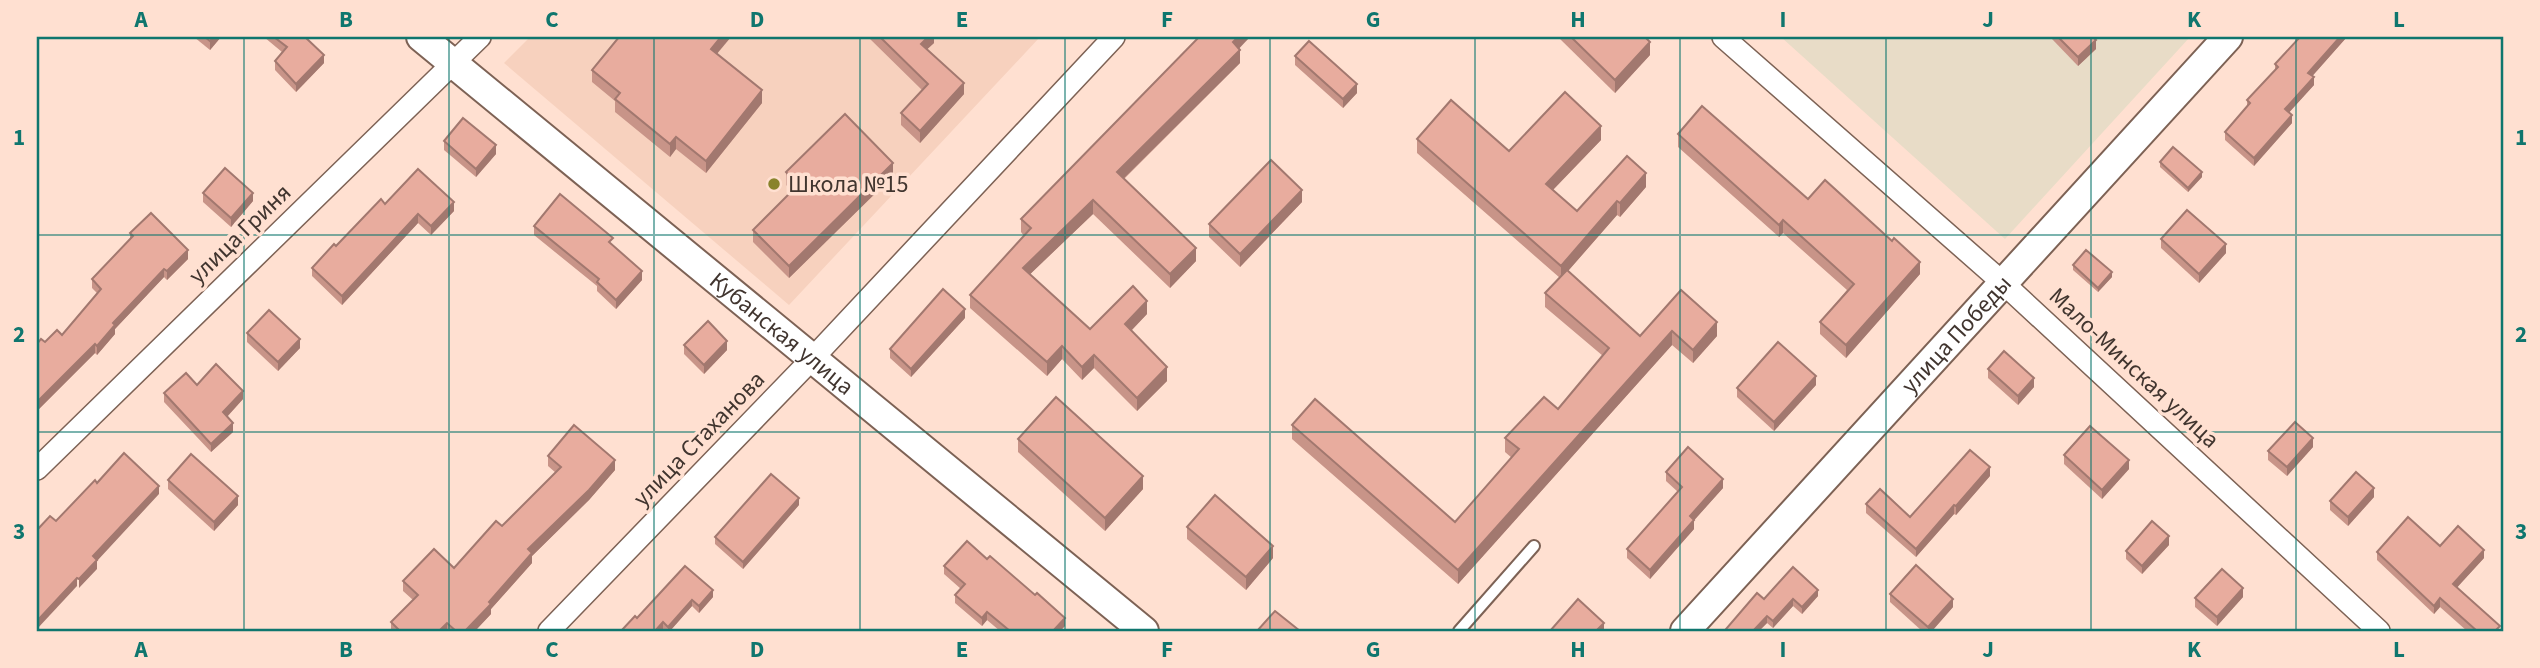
<svg xmlns="http://www.w3.org/2000/svg" width="2540" height="668" viewBox="0 0 2540 668" font-family="'Source Sans 3',sans-serif">
<style>
.built{fill:#f7d1be}
.industrial{fill:#e8dcc7}
.lines{fill:none;stroke-linecap:round;stroke-linejoin:round}
.service-casing{stroke:#7d6255;stroke-width:14}
.minor-casing{stroke:#7d6255;stroke-width:24}
.tertiary-casing{stroke:#7d6255;stroke-width:32}
.service{stroke:#fff;stroke-width:10}
.minor{stroke:#fff;stroke-width:21}
.tertiary{stroke:#fff;stroke-width:28}
.wall{fill:#c89488}
.shaded-wall{fill:#a2786f}
.building{fill:#e8ac9e;stroke:#a2786f;stroke-width:2}
.grid{fill:none;stroke:#0f766e;stroke-width:2;stroke-opacity:0.55}
.poi-dot{fill:#89832b;stroke:#ffe0d1;stroke-width:2.5}
.labels{text-anchor:middle;dominant-baseline:central;stroke-width:7;stroke-linejoin:round;paint-order:stroke}
.poi-label{font-size:24px;fill:#41352f;stroke:#ffe0d1;text-anchor:start}
.street-label{font-size:24px;fill:#41352f;stroke:#ffe0d1}
.neatline{fill:none;stroke:#0f766e;stroke-width:2.5}
.grid-label{font-size:23px;text-anchor:middle;font-weight:bold;fill:#0f766e}
</style>
<rect width="100%" height="100%" fill="#ffe0d1"/>
<polygon class="built" points="530,37 1040,37 789,305 504,63"/>
<polygon class="industrial" points="1781,37 2190,37 2005,239"/>
<g class="lines">
<g class="service-casing">
<polyline id="service" points="1459,631 1534,546"/>
</g>
<g class="minor-casing">
<g id="minor">
<polyline points="1723,37 2002,282 2379,631"/>
<polyline points="37,469 480,37"/>
<polyline points="549,631 812,359 1114,37"/>
</g>
</g>
<g class="tertiary-casing">
<g id="tertiary">
<path id="s1" d="M421,37l723,594"/>
<path id="s2" d="M1685,631l543,-594"/>
</g>
</g>
<use href="#service" class="service"/>
<use href="#minor" class="minor"/>
<use href="#tertiary" class="tertiary"/>
</g>
<g class="wall">
<polygon points="194,37 221,37 210,50"/>
<polygon points="264,37 305,37 324,63 296,92 275,70 275,61 282,52"/>
<polygon points="868,37 934,37 934,43 927,49 964,94 920,143 901,125 901,113 922,90"/>
<polygon points="1558,37 1645,37 1650,55 1615,93"/>
<polygon points="2052,37 2093,37 2096,49 2078,66 2052,39"/>
<polygon points="2346,37 2346,38 2312,76 2314,85 2289,112 2292,123 2254,166 2225,140 2225,132 2247,106 2247,100 2275,70 2275,64"/>
<polygon points="1239,48 1240,63 1124,179 1196,261 1170,288 1093,214 1030,274 1090,329 1147,314 1131,331 1167,381 1137,411 1094,368 1082,380 1062,359 1047,376 970,308 970,295 1024,236 1021,232 1021,219"/>
<polygon points="717,54 762,103 706,173 676,149 670,157 615,112 615,101 592,82 592,70"/>
<polygon points="1295,56 1357,93 1343,108 1295,65"/>
<polygon points="1678,134 1808,199 1920,274 1846,358 1820,334 1820,322 1847,290 1783,233 1779,237 1678,147"/>
<polygon points="1417,139 1509,151 1601,140 1553,190 1577,211 1646,187 1620,217 1617,215 1568,271 1640,336 1681,290 1717,336 1693,363 1672,345 1458,584 1292,439 1292,425 1455,522 1512,458 1505,452 1505,438 1558,409 1603,356 1545,307 1545,293 1560,278 1417,153"/>
<polygon points="444,141 496,154 476,177 444,150"/>
<polygon points="2160,162 2202,177 2188,192 2160,167"/>
<polygon points="786,172 893,176 789,278 753,242 753,230 792,191 786,185"/>
<polygon points="203,193 253,201 231,227 203,202"/>
<polygon points="1302,202 1240,267 1209,237 1209,224"/>
<polygon points="385,204 454,211 431,235 418,223 342,305 312,276 312,268"/>
<polygon points="534,226 613,245 642,280 616,309 597,291 597,286 534,235"/>
<polygon points="130,233 188,259 167,280 164,277 115,329 115,334 97,355 95,353 37,411 37,344 45,342 62,335 97,293 92,288 92,279 130,239"/>
<polygon points="2161,239 2226,253 2199,283 2161,248"/>
<polygon points="2073,265 2112,277 2098,292 2073,270"/>
<polygon points="965,318 911,377 890,358 890,349"/>
<polygon points="247,333 300,348 278,371 247,342"/>
<polygon points="684,345 727,350 704,374 684,354"/>
<polygon points="1988,369 2034,387 2018,405 1988,378"/>
<polygon points="197,385 243,399 227,417 233,432 211,452 164,402 164,393"/>
<polygon points="1816,385 1774,431 1737,397 1737,388"/>
<polygon points="1018,439 1143,489 1105,531 1018,452"/>
<polygon points="2313,447 2287,476 2268,460 2268,451"/>
<polygon points="2064,455 2129,469 2102,499 2064,464"/>
<polygon points="548,456 615,470 589,500 532,556 532,563 491,609 491,614 475,631 391,631 391,622 413,600 403,591 403,581 454,568 502,526 556,473 548,466"/>
<polygon points="1666,472 1723,488 1694,520 1694,529 1650,579 1627,558 1627,549 1678,492 1666,481"/>
<polygon points="1990,476 1956,515 1954,514 1916,557 1866,513 1866,504 1910,517"/>
<polygon points="168,480 238,505 214,531 168,489"/>
<polygon points="2374,497 2348,526 2330,510 2330,501"/>
<polygon points="799,505 743,569 715,544 715,537"/>
<polygon points="1187,527 1273,558 1246,590 1187,539"/>
<polygon points="2169,545 2142,574 2126,559 2126,551"/>
<polygon points="2440,546 2484,558 2457,587 2500,631 2467,631 2440,607 2434,614 2377,560 2377,552"/>
<polygon points="685,566 713,597 699,613 692,606 670,631 666,631 663,629 637,618"/>
<polygon points="944,566 1065,626 1060,631 1000,631 987,620 982,626 955,603 955,595 961,589 944,574"/>
<polygon points="1890,594 1953,607 1932,631 1922,631 1890,602"/>
<polygon points="1818,596 1802,614 1793,606 1773,628 1767,623 1759,631 1726,631 1726,629 1764,599"/>
<polygon points="2243,597 2217,626 2195,607 2195,598"/>
</g>
<g class="shaded-wall">
<polygon points="213,37 221,37 210,50 210,41"/>
<polygon points="721,37 731,37 711,61 711,49"/>
<polygon points="928,37 934,37 934,43 921,55 921,44"/>
<polygon points="1238,37 1250,37 1233,55 1233,42"/>
<polygon points="2340,37 2346,37 2346,38 2308,81 2308,73"/>
<polygon points="2096,40 2096,49 2078,66 2078,57"/>
<polygon points="1650,42 1650,55 1615,93 1615,80"/>
<polygon points="1240,50 1240,63 1117,185 1117,172"/>
<polygon points="324,55 324,63 296,92 296,84"/>
<polygon points="2314,77 2314,85 2285,117 2285,109"/>
<polygon points="964,83 964,94 920,143 920,131"/>
<polygon points="1357,84 1357,93 1343,108 1343,99"/>
<polygon points="762,90 762,103 706,173 706,161"/>
<polygon points="2292,115 2292,123 2254,166 2254,158"/>
<polygon points="1601,126 1601,140 1546,197 1546,184"/>
<polygon points="676,137 676,149 670,157 670,144"/>
<polygon points="496,145 496,154 476,177 476,169"/>
<polygon points="893,163 893,176 789,278 789,266"/>
<polygon points="2202,172 2202,177 2188,192 2188,188"/>
<polygon points="1646,173 1646,187 1620,217 1620,203"/>
<polygon points="1302,190 1302,202 1240,267 1240,254"/>
<polygon points="253,193 253,201 231,227 231,218"/>
<polygon points="1093,200 1093,214 1023,281 1023,268"/>
<polygon points="1617,201 1617,215 1561,279 1561,266"/>
<polygon points="454,202 454,211 431,235 431,226"/>
<polygon points="418,214 418,223 342,305 342,296"/>
<polygon points="1783,220 1783,233 1779,237 1779,225"/>
<polygon points="2226,244 2226,253 2199,283 2199,274"/>
<polygon points="1196,248 1196,261 1170,288 1170,274"/>
<polygon points="188,250 188,259 167,280 167,271"/>
<polygon points="1920,262 1920,274 1846,358 1846,345"/>
<polygon points="164,269 164,277 115,329 115,334 97,355 97,346 113,323"/>
<polygon points="642,271 642,280 616,309 616,300"/>
<polygon points="2112,272 2112,277 2098,292 2098,288"/>
<polygon points="1147,301 1147,314 1125,337 1125,324"/>
<polygon points="965,309 965,318 911,377 911,369"/>
<polygon points="1717,322 1717,336 1693,363 1693,350"/>
<polygon points="1672,331 1672,345 1458,584 1458,570"/>
<polygon points="300,339 300,348 278,371 278,362"/>
<polygon points="727,341 727,350 704,374 704,365"/>
<polygon points="95,344 95,353 37,411 37,402"/>
<polygon points="1062,346 1062,359 1047,376 1047,362"/>
<polygon points="1094,355 1094,368 1082,380 1082,367"/>
<polygon points="1167,367 1167,381 1137,411 1137,398"/>
<polygon points="1816,376 1816,385 1774,431 1774,422"/>
<polygon points="2034,378 2034,387 2018,405 2018,396"/>
<polygon points="243,391 243,399 223,421 223,412"/>
<polygon points="233,423 233,432 211,452 211,444"/>
<polygon points="2313,438 2313,447 2287,476 2287,467"/>
<polygon points="615,460 615,470 589,500 532,556 532,563 491,609 491,614 475,631 465,631 528,549"/>
<polygon points="2129,460 2129,469 2102,499 2102,490"/>
<polygon points="1990,467 1990,476 1956,515 1956,506"/>
<polygon points="1143,476 1143,489 1105,531 1105,518"/>
<polygon points="1723,479 1723,488 1690,525 1690,516"/>
<polygon points="159,486 159,494 97,561 97,569 79,588 79,579 93,556"/>
<polygon points="2374,488 2374,497 2348,526 2348,517"/>
<polygon points="238,496 238,505 214,531 214,522"/>
<polygon points="799,498 799,505 743,569 743,562"/>
<polygon points="1954,505 1954,514 1916,557 1916,549"/>
<polygon points="1694,520 1694,529 1650,579 1650,570"/>
<polygon points="2169,536 2169,545 2142,574 2142,566"/>
<polygon points="1273,546 1273,558 1246,590 1246,577"/>
<polygon points="2484,550 2484,558 2453,592 2453,584"/>
<polygon points="77,578 77,586 37,629 37,621"/>
<polygon points="2243,588 2243,597 2217,626 2217,617"/>
<polygon points="713,590 713,597 699,613 699,606"/>
<polygon points="1818,590 1818,596 1802,614 1802,607"/>
<polygon points="2440,598 2440,607 2434,614 2434,606"/>
<polygon points="1793,599 1793,606 1773,628 1773,621"/>
<polygon points="1953,599 1953,607 1932,631 1928,631 1928,627"/>
<polygon points="692,600 692,606 670,631 668,631 668,627"/>
<polygon points="987,612 987,620 982,626 982,618"/>
<polygon points="1767,616 1767,623 1759,631 1753,631"/>
<polygon points="1065,618 1065,626 1060,631 1053,631"/>
<polygon points="663,622 663,629 661,631 655,631"/>
<polygon points="447,623 447,631 439,631"/>
<polygon points="1604,623 1604,631 1596,631"/>
</g>
<g class="building">
<polygon points="205,37 213,37 210,41"/>
<polygon points="274,37 305,37 324,55 296,84 275,61 287,47"/>
<polygon points="619,37 721,37 711,49 762,90 706,161 676,137 670,144 615,99 620,93 592,70"/>
<polygon points="880,37 928,37 921,44 964,83 920,131 901,113 928,84"/>
<polygon points="1199,37 1238,37 1233,42 1240,50 1117,172 1196,248 1170,274 1093,200 1023,268 1090,329 1133,286 1147,301 1125,324 1167,367 1137,398 1094,355 1082,367 1062,346 1047,362 970,295 1031,228 1021,219"/>
<polygon points="1571,37 1645,37 1650,42 1615,80"/>
<polygon points="2058,37 2093,37 2096,40 2078,57"/>
<polygon points="2300,37 2340,37 2308,73 2314,77 2285,109 2292,115 2254,158 2225,132 2250,103 2247,100 2278,67 2275,64"/>
<polygon points="1309,41 1357,84 1343,99 1295,56"/>
<polygon points="1565,92 1601,126 1546,184 1577,211 1627,156 1646,173 1620,203 1617,201 1561,266 1417,139 1451,100 1509,151"/>
<polygon points="1702,106 1808,199 1825,180 1892,241 1894,238 1920,262 1846,345 1820,322 1854,284 1783,220 1779,225 1678,134"/>
<polygon points="845,114 893,163 789,266 753,230 798,185 786,172"/>
<polygon points="463,118 496,145 476,169 444,141"/>
<polygon points="2173,147 2202,172 2188,188 2160,162"/>
<polygon points="1271,160 1302,190 1240,254 1209,224"/>
<polygon points="225,168 253,193 231,218 203,193"/>
<polygon points="418,169 454,202 431,226 418,214 342,296 312,268 334,244 336,246 381,199 385,204"/>
<polygon points="560,194 613,238 609,242 642,271 616,300 597,282 599,279 534,226"/>
<polygon points="2187,210 2226,244 2199,274 2161,239"/>
<polygon points="151,213 188,250 167,271 164,269 113,323 115,325 97,346 95,344 37,402 37,344 41,339 45,342 57,330 62,335 101,289 92,279 133,236 130,233"/>
<polygon points="2086,250 2112,272 2098,288 2073,265"/>
<polygon points="1567,270 1640,336 1681,290 1717,322 1693,350 1672,331 1458,570 1292,425 1315,399 1455,522 1519,449 1505,438 1544,397 1558,409 1609,348 1545,293"/>
<polygon points="943,289 965,309 911,369 890,349"/>
<polygon points="269,310 300,339 278,362 247,333"/>
<polygon points="708,321 727,341 704,365 684,345"/>
<polygon points="1778,342 1816,376 1774,422 1737,388"/>
<polygon points="2004,351 2034,378 2018,396 1988,369"/>
<polygon points="216,364 243,391 223,412 233,423 211,444 164,393 186,373 197,385"/>
<polygon points="1056,397 1143,476 1105,518 1018,439"/>
<polygon points="2295,422 2313,438 2287,467 2268,451"/>
<polygon points="574,425 615,460 589,490 528,549 532,553 489,602 491,604 465,631 456,631 447,623 439,631 400,631 391,622 418,595 403,581 434,549 454,568 496,521 502,526 561,467 548,456"/>
<polygon points="2090,426 2129,460 2102,490 2064,455"/>
<polygon points="1688,447 1723,479 1690,516 1694,520 1650,570 1627,549 1682,487 1666,472"/>
<polygon points="1970,450 1990,467 1956,506 1954,505 1916,549 1866,504 1880,489 1910,517"/>
<polygon points="124,453 159,486 93,556 97,560 79,579 77,578 37,621 37,530 50,516 56,521 95,480 97,483"/>
<polygon points="191,454 238,496 214,522 168,480"/>
<polygon points="2356,472 2374,488 2348,517 2330,501"/>
<polygon points="771,474 799,498 743,562 715,537"/>
<polygon points="1215,495 1273,546 1246,577 1187,527"/>
<polygon points="2408,517 2440,546 2458,526 2484,550 2453,584 2500,626 2495,631 2477,631 2440,598 2434,606 2377,552"/>
<polygon points="2152,521 2169,536 2142,566 2126,551"/>
<polygon points="967,541 987,559 990,556 1035,595 1037,593 1065,618 1053,631 1010,631 987,612 982,618 955,595 965,584 944,566"/>
<polygon points="1916,565 1953,599 1928,627 1890,594"/>
<polygon points="685,566 713,590 699,606 692,600 668,627 663,622 655,631 621,631 635,616 637,618"/>
<polygon points="1793,567 1818,590 1802,607 1793,599 1773,621 1767,616 1753,631 1729,631 1726,629 1757,593 1764,599"/>
<polygon points="2222,569 2243,588 2217,617 2195,598"/>
<polygon points="1578,599 1604,623 1596,631 1550,631"/>
<polygon points="1275,611 1300,631 1257,631"/>
</g>
<path class="grid" d="M244,37v594M449,37v594M654,37v594M860,37v594M1065,37v594M1270,37v594M1475,37v594M1680,37v594M1886,37v594M2091,37v594M2296,37v594M37,235h2466M37,432h2466"/>
<circle class="poi-dot" cx="774" cy="184" r="7"/>
<g class="labels">
<g class="poi-label">
<text x="788" y="184">Школа №15</text>
</g>
<g class="street-label">
<text transform="translate(240 234) rotate(-44)">улица Гриня</text>
<text stroke="none"><textPath href="#s2" startOffset="402">улица Победы</textPath></text>
<text stroke="none"><textPath href="#s1" startOffset="467">Кубанская улица</textPath></text>
<text transform="translate(2134 368) rotate(43)">Мало-Минская улица</text>
<text transform="translate(699 439) rotate(-46)">улица Стаханова</text>
</g>
</g>
<rect width="2540" height="668" fill="none" stroke="#ffe0d1" stroke-width="77"/>
<rect x="38" y="38" width="2464" height="592" class="neatline"/>
<g class="grid-label">
<text x="141" y="27">A</text>
<text x="346" y="27">B</text>
<text x="552" y="27">C</text>
<text x="757" y="27">D</text>
<text x="962" y="27">E</text>
<text x="1167" y="27">F</text>
<text x="1373" y="27">G</text>
<text x="1578" y="27">H</text>
<text x="1783" y="27">I</text>
<text x="1988" y="27">J</text>
<text x="2194" y="27">K</text>
<text x="2399" y="27">L</text>
<text x="19" y="145">1</text>
<text x="2521" y="145">1</text>
<text x="19" y="342">2</text>
<text x="2521" y="342">2</text>
<text x="19" y="539">3</text>
<text x="2521" y="539">3</text>
<text x="141" y="657">A</text>
<text x="346" y="657">B</text>
<text x="552" y="657">C</text>
<text x="757" y="657">D</text>
<text x="962" y="657">E</text>
<text x="1167" y="657">F</text>
<text x="1373" y="657">G</text>
<text x="1578" y="657">H</text>
<text x="1783" y="657">I</text>
<text x="1988" y="657">J</text>
<text x="2194" y="657">K</text>
<text x="2399" y="657">L</text>
</g>
</svg>
